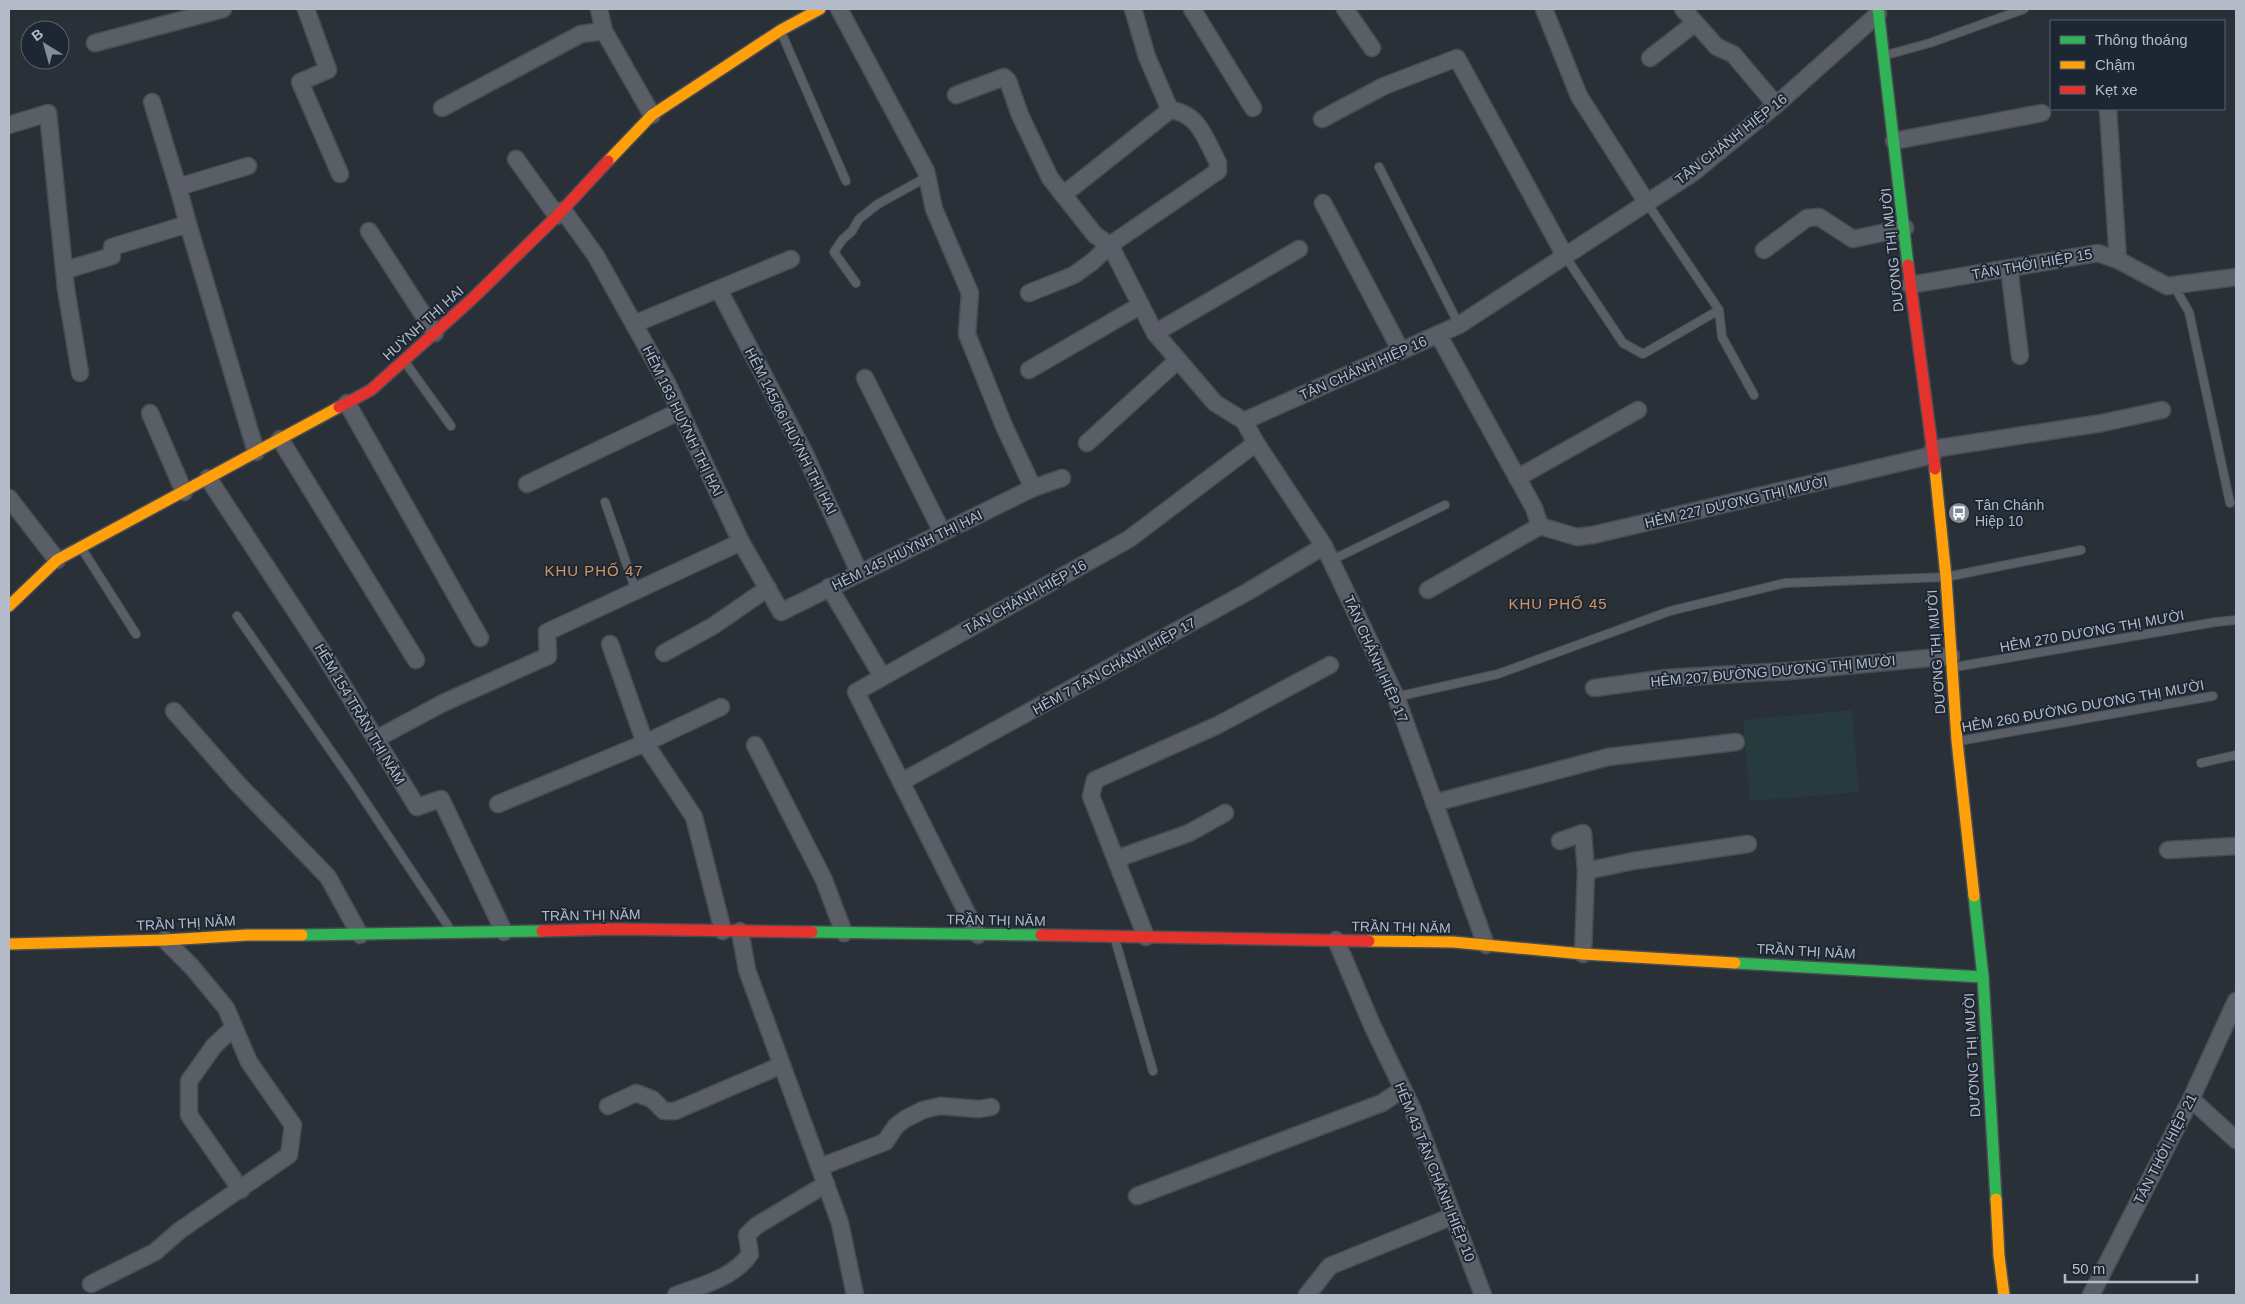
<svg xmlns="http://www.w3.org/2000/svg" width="2245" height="1304" viewBox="0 0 2245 1304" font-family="Helvetica,sans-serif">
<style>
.green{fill:#273a3e}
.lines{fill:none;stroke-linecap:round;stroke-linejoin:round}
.lane-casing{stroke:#484c53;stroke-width:10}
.street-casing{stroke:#484c53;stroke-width:19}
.fast-casing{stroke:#484c53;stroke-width:14}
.slow-casing{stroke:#484c53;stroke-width:14}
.jam-casing{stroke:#484c53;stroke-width:14}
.lane{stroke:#5a5e66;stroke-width:8}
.street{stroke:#5a5e66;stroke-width:16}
.fast{stroke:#30b455;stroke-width:11}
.slow{stroke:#ff9f0a;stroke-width:11}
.jam{stroke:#e5322d;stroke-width:11}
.labels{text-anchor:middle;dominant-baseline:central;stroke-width:4;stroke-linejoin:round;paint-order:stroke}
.street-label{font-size:14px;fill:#b4bcc9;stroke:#1d2633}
.poi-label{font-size:14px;fill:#b4bcc9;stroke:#1d2633;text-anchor:start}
.neighbourhood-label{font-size:15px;letter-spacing:1px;fill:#d59563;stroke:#1d2633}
</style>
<rect width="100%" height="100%" fill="#2a3038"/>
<polygon class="green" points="1852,710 1859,792 1750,801 1743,720"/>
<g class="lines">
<g class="lane-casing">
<g id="lane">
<polyline points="781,32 846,181"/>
<polyline points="1886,55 1930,43 2024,9"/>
<polyline points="1379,167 1459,325"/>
<polyline points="1647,203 1719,310 1722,337 1754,395"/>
<polyline points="1565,256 1623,343 1643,354 1719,310"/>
<polyline points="856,283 834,252 842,240 852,231 859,219 878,204 927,177"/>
<polyline points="2174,286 2189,312 2230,503"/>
<polyline points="405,362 451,426"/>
<polyline points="605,502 636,591"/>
<polyline points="82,549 136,634"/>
<polyline points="1330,561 1445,505"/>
<polyline points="237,616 349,777 450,929"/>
<polyline points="1955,667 2216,622 2236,620"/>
<polyline points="1396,697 1498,674 1670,611 1785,583 1946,577 2081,550"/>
<polyline points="1959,741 2213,696"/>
<polyline points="2201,763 2236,755"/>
<polyline points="1115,939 1153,1071"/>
</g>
</g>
<g class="street-casing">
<g id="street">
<polyline points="306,9 328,70 300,82 340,174"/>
<polyline points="599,9 604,31 652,115"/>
<polyline points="1192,9 1253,108"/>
<polyline points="1345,9 1372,48"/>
<polyline points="1544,9 1579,96 1647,203"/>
<polyline points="1683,9 1717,47 1733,54 1776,105"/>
<polyline points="95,43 223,9"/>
<polyline points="1650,58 1695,23"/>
<polyline points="956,95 1004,77 1008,81 1020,115 1050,178 1095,235 1110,245 1092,262 1074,275 1029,293"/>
<polyline points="152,102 178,187"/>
<polyline points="442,108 581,34 604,31"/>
<polyline points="2108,109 2118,260"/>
<path d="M1170,110c29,3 36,30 48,53v8l-108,74 45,88 60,70 29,18"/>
<polyline points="1322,119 1384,86 1457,58 1565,256"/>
<polyline points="9,125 48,113 66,289 80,373"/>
<polyline points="1894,141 2042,113"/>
<polyline points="516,159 557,216"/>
<polyline points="1063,195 1170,110 1147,57 1133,9"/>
<polyline points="1323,203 1401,351"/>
<polyline points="563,210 596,256 668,385 741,542 781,612 1033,488 1004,426 967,334 970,293 934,209 926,171 839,9"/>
<polyline points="188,224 178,187 248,166"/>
<polyline points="369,231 435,333"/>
<polyline points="1764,250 1807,218 1819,217 1853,239 1905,228"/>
<polyline points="2009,268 2020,356"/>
<polyline points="66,270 112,256 112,247 188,224 256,452"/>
<polyline points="1910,285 2098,253 2118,260 2167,286 2236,277"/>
<polyline points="719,290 804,452 859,572"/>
<polyline points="634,324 791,259"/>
<polyline points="1155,333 1299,249"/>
<polyline points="1029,370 1141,305"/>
<polyline points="865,378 942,532"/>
<polyline points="347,403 480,638"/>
<polyline points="150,413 184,492"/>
<polyline points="280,439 416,660"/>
<polyline points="1087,443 1178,360"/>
<polyline points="1256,443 1324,546 1396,697 1486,945"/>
<polyline points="1933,449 2102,423 2162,410"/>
<polyline points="208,478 323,653 417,807 441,799 504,932"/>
<polyline points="1517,478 1638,410"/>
<polyline points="527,484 680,411"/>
<polyline points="1033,488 1062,478"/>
<polyline points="9,498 57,560"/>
<polyline points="1540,526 1577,537 1593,535 1933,455"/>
<polyline points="829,587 882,676"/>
<polyline points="1428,590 1540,526 1534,508 1438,334"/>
<polyline points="610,644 645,743 721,707"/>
<polyline points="664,653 713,626 768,588"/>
<polyline points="1594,688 1667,678 1790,671 1951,656"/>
<polyline points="174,711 238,784 328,877 360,935"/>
<polyline points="376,739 443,703 548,656 547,632 741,542"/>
<polyline points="755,745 824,880 844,933"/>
<polyline points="901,782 1249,591 1324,546"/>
<polyline points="1434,803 1608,757 1736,742"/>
<polyline points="498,804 645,743 694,817 723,931"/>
<polyline points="1560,841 1583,833 1586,871 1583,954"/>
<polyline points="2168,850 2236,846"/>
<polyline points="1116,859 1189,833 1225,813"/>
<polyline points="1586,871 1633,861 1748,844"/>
<polyline points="740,931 747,970 840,1223 855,1295"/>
<polyline points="978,935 856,692 1129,539 1256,443 1244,421 1459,325 1694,172 1776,105 1878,14"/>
<polyline points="1146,937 1091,796 1095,780 1218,725 1330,665"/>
<polyline points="1336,940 1372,1025 1413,1110 1483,1295"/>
<polyline points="234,1027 214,1046 189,1081 189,1115 241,1190"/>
<polyline points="2191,1099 2236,1140"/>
<polyline points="608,1106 636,1093 652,1099 664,1111 675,1111 782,1065"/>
<polyline points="820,1167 885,1142 896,1126 905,1119 923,1110 940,1106 979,1109 991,1107"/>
<polyline points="1137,1196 1382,1103 1403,1089"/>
<polyline points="91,1284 155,1252 179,1231 289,1155 293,1125 249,1062 226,1008 192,967 165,940"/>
<path d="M676,1295c25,-9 59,-18 74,-41l-3,-19 9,-9 70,-42"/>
<polyline points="1307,1295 1330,1266 1453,1216"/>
<polyline points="2091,1295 2191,1099 2236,1001"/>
</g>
</g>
<g class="fast-casing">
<g id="fast">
<polyline points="1878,9 1908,265"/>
<polyline points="1974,896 1983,977 1996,1199"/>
<polyline points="812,932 1041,935"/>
<polyline points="302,935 542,931"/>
<polyline points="1735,963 1983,977"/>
</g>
</g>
<g class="slow-casing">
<g id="slow">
<polyline points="608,161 652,115 781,30 820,9"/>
<polyline points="1935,469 1946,577 1957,741 1974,896"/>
<polyline points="9,606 57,560 339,407"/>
<polyline points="1369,941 1453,942 1583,954 1735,963"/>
<polyline points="9,944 165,940 247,935 302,935"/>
<polyline points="1996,1199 1999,1256 2004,1295"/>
</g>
</g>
<g class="jam-casing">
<g id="jam">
<polyline points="1908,265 1935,469"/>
<polyline points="339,407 371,390 471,300 557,216 608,161"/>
<polyline points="542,931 615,929 812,932"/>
<polyline points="1041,935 1369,941"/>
</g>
</g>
<use href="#lane" class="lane"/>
<use href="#street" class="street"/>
<use href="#fast" class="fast"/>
<use href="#slow" class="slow"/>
<use href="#jam" class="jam"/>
</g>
<defs>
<g id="bus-disc" transform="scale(1.125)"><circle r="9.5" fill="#848b96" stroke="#1d2633"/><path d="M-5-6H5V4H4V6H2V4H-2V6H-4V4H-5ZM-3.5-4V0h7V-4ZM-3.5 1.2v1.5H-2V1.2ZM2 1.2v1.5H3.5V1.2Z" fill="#fff"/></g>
</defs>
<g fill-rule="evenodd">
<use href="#bus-disc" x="1959" y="513"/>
</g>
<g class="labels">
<g class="street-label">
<text transform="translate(1731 139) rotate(-38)">TÂN CHÁNH HIỆP 16</text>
<text transform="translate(1892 250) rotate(-96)">DƯƠNG THỊ MƯỜI</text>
<text transform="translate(2032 264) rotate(-10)">TÂN THỚI HIỆP 15</text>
<text transform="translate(423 323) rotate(-42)">HUỲNH THỊ HAI</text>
<text transform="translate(1363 368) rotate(-24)">TÂN CHÁNH HIỆP 16</text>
<text transform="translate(683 421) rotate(64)">HẺM 183 HUỲNH THỊ HAI</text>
<text transform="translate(791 431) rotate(63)">HẺM 145/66 HUỲNH THỊ HAI</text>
<text transform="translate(1736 502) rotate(-13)">HẺM 227 DƯƠNG THỊ MƯỜI</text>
<text transform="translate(907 550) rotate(-26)">HẺM 145 HUỲNH THỊ HAI</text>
<text transform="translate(1025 597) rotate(-29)">TÂN CHÁNH HIỆP 16</text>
<text transform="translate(2092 631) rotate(-10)">HẺM 270 DƯƠNG THỊ MƯỜI</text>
<text transform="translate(1936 652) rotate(-94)">DƯƠNG THỊ MƯỜI</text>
<text transform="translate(1376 659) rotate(66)">TÂN CHÁNH HIỆP 17</text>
<text transform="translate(1114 666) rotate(-29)">HẺM 7 TÂN CHÁNH HIỆP 17</text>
<text transform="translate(1773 671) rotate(-5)">HẺM 207 ĐƯỜNG DƯƠNG THỊ MƯỜI</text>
<text transform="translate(2083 706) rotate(-10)">HẺM 260 ĐƯỜNG DƯƠNG THỊ MƯỜI</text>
<text transform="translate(360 714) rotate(59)">HẺM 154 TRẦN THỊ NĂM</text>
<text transform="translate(591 915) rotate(-1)">TRẦN THỊ NĂM</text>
<text transform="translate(996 920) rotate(1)">TRẦN THỊ NĂM</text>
<text transform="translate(186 923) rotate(-3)">TRẦN THỊ NĂM</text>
<text transform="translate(1401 927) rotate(1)">TRẦN THỊ NĂM</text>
<text transform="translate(1806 951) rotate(3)">TRẦN THỊ NĂM</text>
<text transform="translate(1972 1055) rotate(-93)">DƯƠNG THỊ MƯỜI</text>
<text transform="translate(2165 1149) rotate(-63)">TÂN THỚI HIỆP 21</text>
<text transform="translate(1435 1172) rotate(68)">HẺM 43 TÂN CHÁNH HIỆP 10</text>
</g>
<g class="poi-label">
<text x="1975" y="505">Tân Chánh<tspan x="1975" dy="16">Hiệp 10</tspan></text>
</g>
<g class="neighbourhood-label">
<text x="594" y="570">KHU PHỐ 47</text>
<text x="1558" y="603">KHU PHỐ 45</text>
</g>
</g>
<rect width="2245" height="1304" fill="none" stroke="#b4bcc9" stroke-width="20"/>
<rect x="2050" y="20" width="175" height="90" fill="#1d2633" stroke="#59626f"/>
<rect x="2060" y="36" width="25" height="8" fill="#30b455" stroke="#59626f"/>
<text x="2095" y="45" font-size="15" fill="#b4bcc9">Thông thoáng</text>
<rect x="2060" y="61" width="25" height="8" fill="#ff9f0a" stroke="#59626f"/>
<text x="2095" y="70" font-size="15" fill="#b4bcc9">Chậm</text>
<rect x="2060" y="86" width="25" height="8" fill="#e5322d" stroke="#59626f"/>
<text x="2095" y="95" font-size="15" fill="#b4bcc9">Kẹt xe</text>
<g transform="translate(45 45) rotate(323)"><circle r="24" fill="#1d2633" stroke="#59626f"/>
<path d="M0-4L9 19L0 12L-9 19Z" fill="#848b96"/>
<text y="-8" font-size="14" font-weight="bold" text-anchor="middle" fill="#b4bcc9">B</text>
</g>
<path d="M2065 1274v8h132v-8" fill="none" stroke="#b4bcc9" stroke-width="2.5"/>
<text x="2072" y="1274" font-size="15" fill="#b4bcc9" stroke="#1d2633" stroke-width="4" paint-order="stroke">50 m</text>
</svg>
